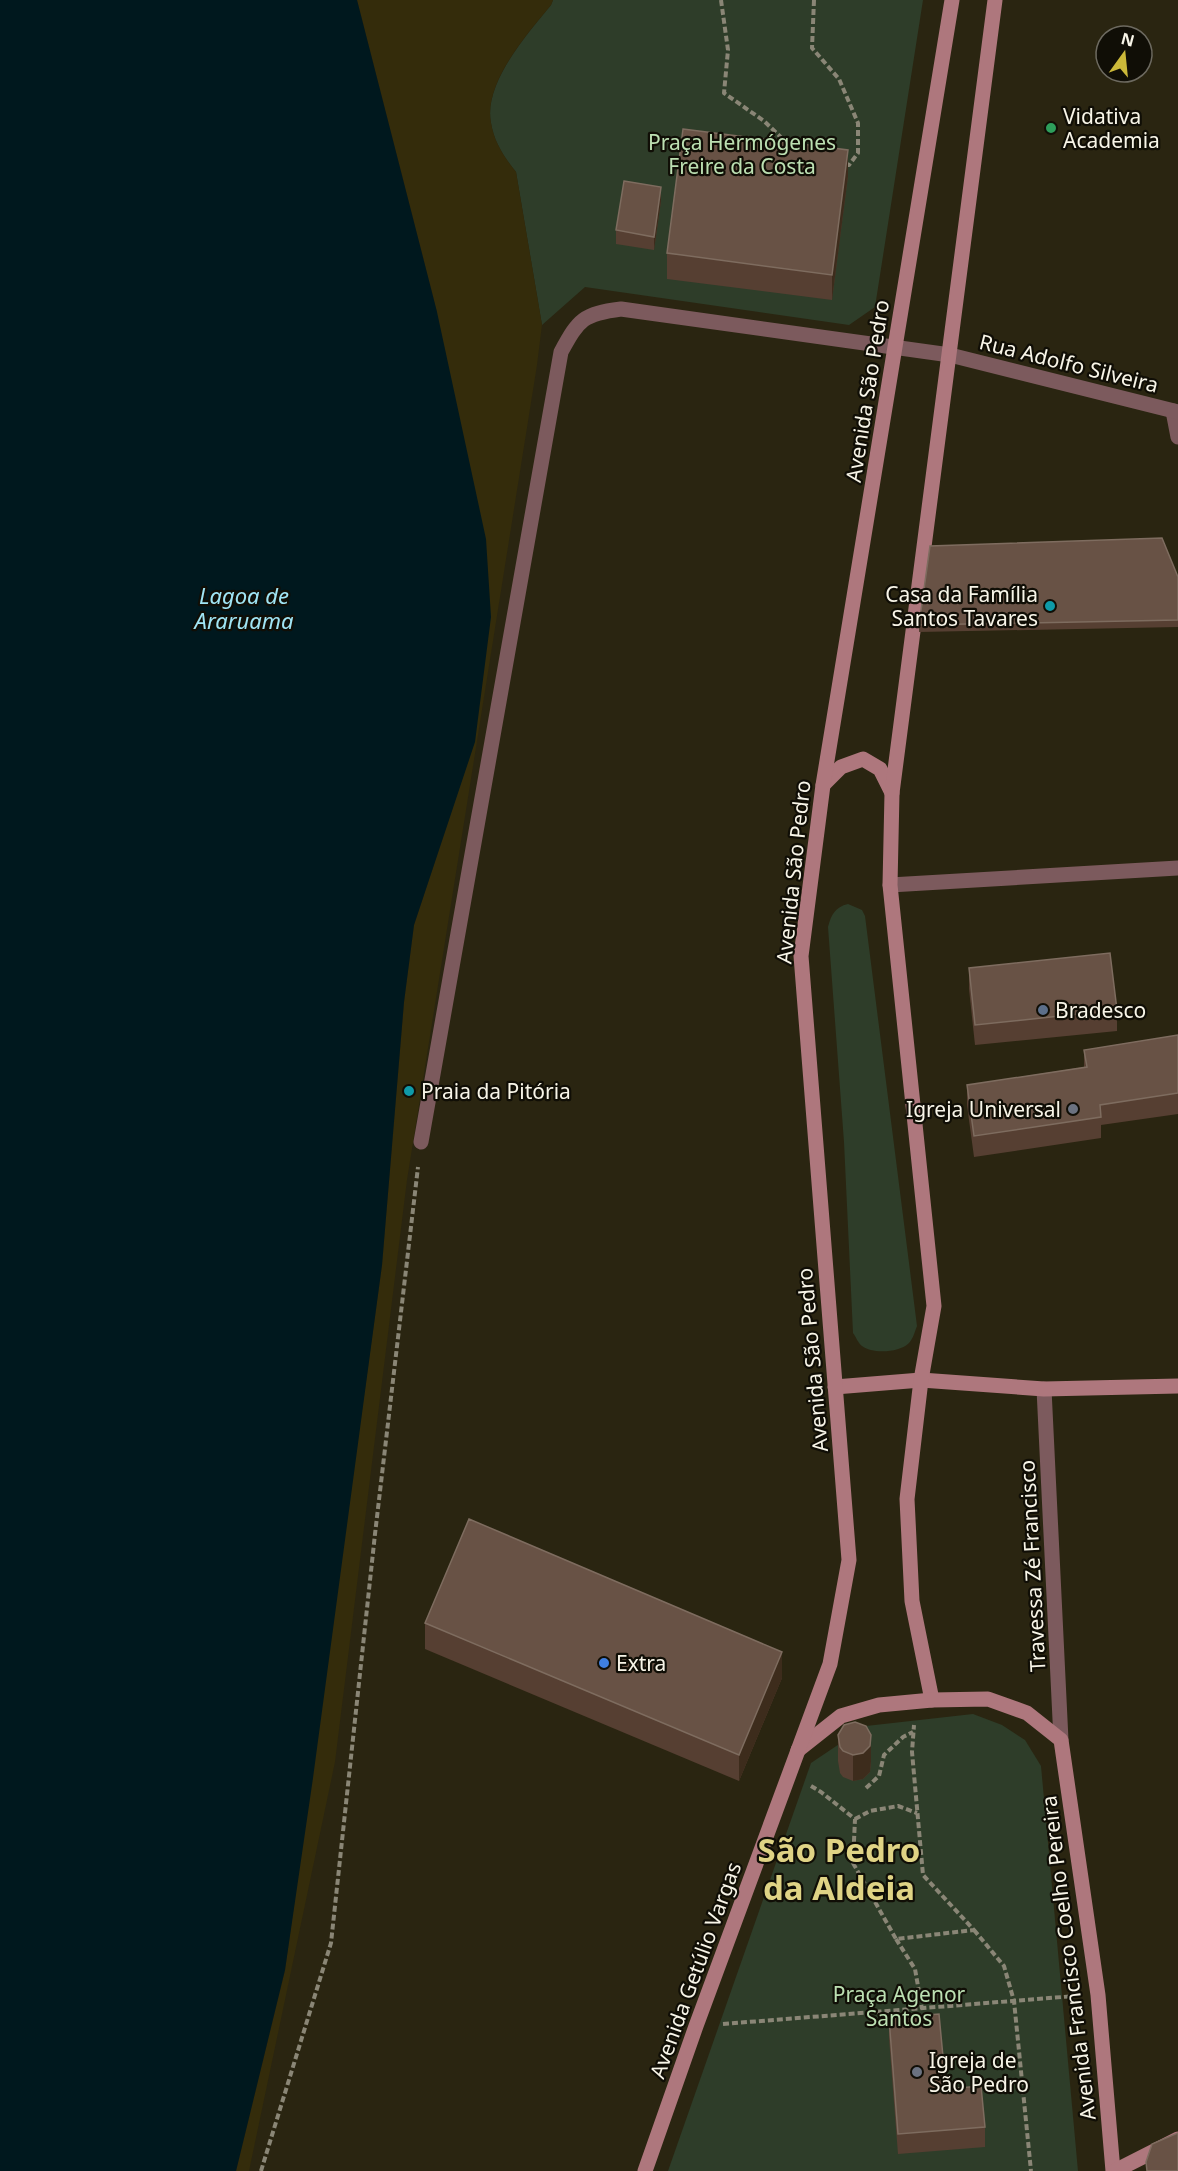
<svg xmlns="http://www.w3.org/2000/svg" width="1178" height="2171" viewBox="0 0 1178 2171" font-family="'Noto Sans',sans-serif">
<style>
.green{fill:#2e3d29}
.sand{fill:#342c0b}
.water{fill:#00181e}
.lines{fill:none;stroke-linecap:round;stroke-linejoin:round}
.path{stroke:#8a8676;stroke-width:4;stroke-dasharray:6 3;stroke-linecap:butt}
.street{stroke:#7c5a5d;stroke-width:15}
.secondary{stroke:#ae777d;stroke-width:15}
.wall{fill:#563f32}
.shaded-wall{fill:#3d2c1c}
.building{fill:#685245;stroke:#7e6c5f;stroke-width:1.5}
.leisure-dot{fill:#2e9e5b;stroke:#100e06;stroke-width:2}
.culture-dot{fill:#0f9aa8;stroke:#100e06;stroke-width:2}
.service-dot{fill:#5c6f8a;stroke:#100e06;stroke-width:2}
.worship-dot{fill:#6b7280;stroke:#100e06;stroke-width:2}
.shop-dot{fill:#3f7fe0;stroke:#100e06;stroke-width:2}
.labels{text-anchor:middle;dominant-baseline:central;stroke-width:4.5;stroke-linejoin:round;paint-order:stroke}
.poi-label{font-size:21px;fill:#f8f5e8;stroke:#100e06;text-anchor:start}
.park-label{font-size:21px;fill:#bce0b2;stroke:#100e06}
.street-label{font-size:21px;fill:#f8f5e8;stroke:#100e06}
.water-label{font-size:22px;font-style:italic;fill:#a0e5f5;stroke:#100e06}
.town-label{font-size:33px;font-weight:bold;fill:#dfd385;stroke:#100e06}
</style>
<rect width="100%" height="100%" fill="#2a2511"/>
<g class="green">
<path d="M553,0h370l-48,307 -26,18 -264,-38 -43,38 -26,-153c-12,-15 -22,-30 -25,-49 -8,-39 37,-90 60,-118z"/>
<path d="M848,904l14,6 3,6 52,410c-2,5 -4,13 -8,17 -10,10 -37,11 -47,3 -4,-3 -6,-9 -9,-13l-9,-191 -16,-215c3,-12 7,-20 20,-23z"/>
<polygon points="973,1714 1002,1725 1025,1740 1041,1766 1078,2171 668,2171 811,1763 866,1726"/>
</g>
<path class="sand" d="M357,0h196l-2,5c-23,28 -68,78 -60,118 3,19 13,34 25,49l26,153 -5,40 -130,815 -72,582 -86,409h-13l49,-201 97,-705 22,-263 10,-77 23,-71v-542z"/>
<polygon class="water" points="0,0 357,0 437,312 486,539 491,617 475,742 414,925 404,1002 382,1265 313,1778 285,1970 236,2171 0,2171"/>
<g class="lines">
<g class="path">
<polyline points="721,0 728,50 724,93 764,121 789,145"/>
<polyline points="814,0 812,48 839,79 858,123 858,153 849,165 845,164"/>
<polyline points="811,1786 821,1792 855,1819 853,1863 896,1939 974,1930 923,1875 912,1752 914,1725"/>
<polyline points="866,1788 879,1776 884,1755 903,1737 913,1732"/>
<polyline points="855,1819 870,1811 898,1806 917,1813"/>
<polyline points="974,1930 1004,1966 1014,2001 1031,2171"/>
<polyline points="896,1939 915,1969 922,2009"/>
<polyline points="723,2024 1075,1996"/>
<polyline points="261,2171 331,1943 375,1534 418,1167"/>
</g>
<g class="street">
<polyline points="1173,411 1178,437"/>
<polyline points="890,885 1178,868"/>
<path d="M421,1142l140,-790c18,-33 22,-38 60,-43l329,46 228,57"/>
<polyline points="1044,1389 1061,1740"/>
</g>
<g class="secondary">
<polyline points="823,785 841,767 863,759 880,769 892,793"/>
<polyline points="835,1387 921,1380 1044,1389 1178,1386"/>
<polyline points="932,1700 912,1601 907,1499 921,1380 934,1306 890,885 892,793 995,0"/>
<polyline points="798,1750 841,1716 879,1705 932,1700 988,1699 1027,1713 1061,1740 1098,1995 1113,2171"/>
<polyline points="645,2171 696,2026 830,1664 849,1560 801,956 823,785 952,0"/>
<polyline points="1115,2171 1178,2139"/>
</g>
</g>
<g class="wall">
<polygon points="848,176 832,300 667,279 667,253"/>
<polygon points="661,201 654,250 616,244 616,230"/>
<polygon points="1178,577 1178,627 919,632 919,625"/>
<polygon points="969,968 1117,1010 1117,1031 975,1045 969,989"/>
<polygon points="1178,1035 1178,1114 1101,1125 1101,1138 974,1157 967,1105 967,1085 1084,1067 1084,1050"/>
<polygon points="425,1623 782,1678 739,1781 425,1649"/>
<polygon points="838,1735 871,1761 870,1772 863,1779 853,1781 843,1777 840,1773 838,1761"/>
<polygon points="889,2018 946,2089 985,2127 985,2147 898,2154 889,2038"/>
</g>
<g class="shaded-wall">
<polygon points="848,150 848,176 832,300 832,275"/>
<polygon points="661,187 661,201 654,250 654,237"/>
<polygon points="782,1652 782,1678 739,1781 739,1755"/>
<polygon points="871,1735 871,1761 870,1772 863,1779 853,1781 853,1755"/>
</g>
<g class="building">
<polygon points="683,129 848,150 832,275 667,253"/>
<polygon points="624,181 661,187 654,237 616,230"/>
<polygon points="1162,538 1178,577 1178,620 919,625 930,546"/>
<polygon points="1110,953 1117,1010 975,1025 969,968"/>
<polygon points="1178,1035 1178,1093 1100,1105 1101,1117 974,1136 967,1085 1087,1067 1084,1050"/>
<polygon points="469,1519 782,1652 739,1755 425,1623"/>
<polygon points="855,1722 866,1726 871,1735 870,1746 863,1753 853,1755 843,1751 840,1747 838,1735 844,1725"/>
<polygon points="939,2014 946,2089 981,2086 985,2127 898,2134 889,2018"/>
<polygon points="1178,2133 1178,2171 1147,2171 1146,2162 1152,2144"/>
</g>
<circle class="leisure-dot" cx="1051" cy="128" r="6"/>
<g class="culture-dot">
<circle cx="1050" cy="606" r="6"/>
<circle cx="409" cy="1091" r="6"/>
</g>
<circle class="service-dot" cx="1043" cy="1010" r="6"/>
<g class="worship-dot">
<circle cx="1073" cy="1109" r="6"/>
<circle cx="917" cy="2072" r="6"/>
</g>
<circle class="shop-dot" cx="604" cy="1663" r="6"/>
<g class="labels">
<g class="poi-label">
<text x="1063" y="116">Vidativa<tspan x="1063" dy="24">Academia</tspan></text>
<text x="1038" y="594" text-anchor="end">Casa da Família<tspan x="1038" dy="24">Santos Tavares</tspan></text>
<text x="1055" y="1010">Bradesco</text>
<text x="421" y="1091">Praia da Pitória</text>
<text x="1061" y="1109" text-anchor="end">Igreja Universal</text>
<text x="616" y="1663">Extra</text>
<text x="929" y="2060">Igreja de<tspan x="929" dy="24">São Pedro</tspan></text>
</g>
<g class="park-label">
<text x="742" y="142">Praça Hermógenes<tspan x="742" dy="24">Freire da Costa</tspan></text>
<text x="899" y="1994">Praça Agenor<tspan x="899" dy="24">Santos</tspan></text>
</g>
<g class="street-label">
<text transform="translate(1069 363) rotate(14)">Rua Adolfo Silveira</text>
<text transform="translate(867 391) rotate(-81)">Avenida São Pedro</text>
<text transform="translate(793 872) rotate(-84)">Avenida São Pedro</text>
<text transform="translate(812 1360) rotate(-95)">Avenida São Pedro</text>
<text transform="translate(1032 1566) rotate(-93)">Travessa Zé Francisco</text>
<text transform="translate(1068 1958) rotate(-97)">Avenida Francisco Coelho Pereira</text>
<text transform="translate(695 1970) rotate(-70)">Avenida Getúlio Vargas</text>
</g>
<g class="water-label">
<text x="244" y="595">Lagoa de<tspan x="244" dy="25">Araruama</tspan></text>
</g>
<g class="town-label">
<text x="839" y="1849">São Pedro<tspan x="839" dy="38">da Aldeia</tspan></text>
</g>
</g>
<g transform="translate(1124 54) rotate(15)"><circle r="28" fill="#100e06" stroke="#6d6a60" stroke-width="1.5"/>
<path d="M0-4.5L10 22L0 15L-10 22Z" fill="#ccb939"/>
<text y="-9" font-size="16" font-weight="bold" text-anchor="middle" fill="#f8f5e8">N</text>
</g>
</svg>
